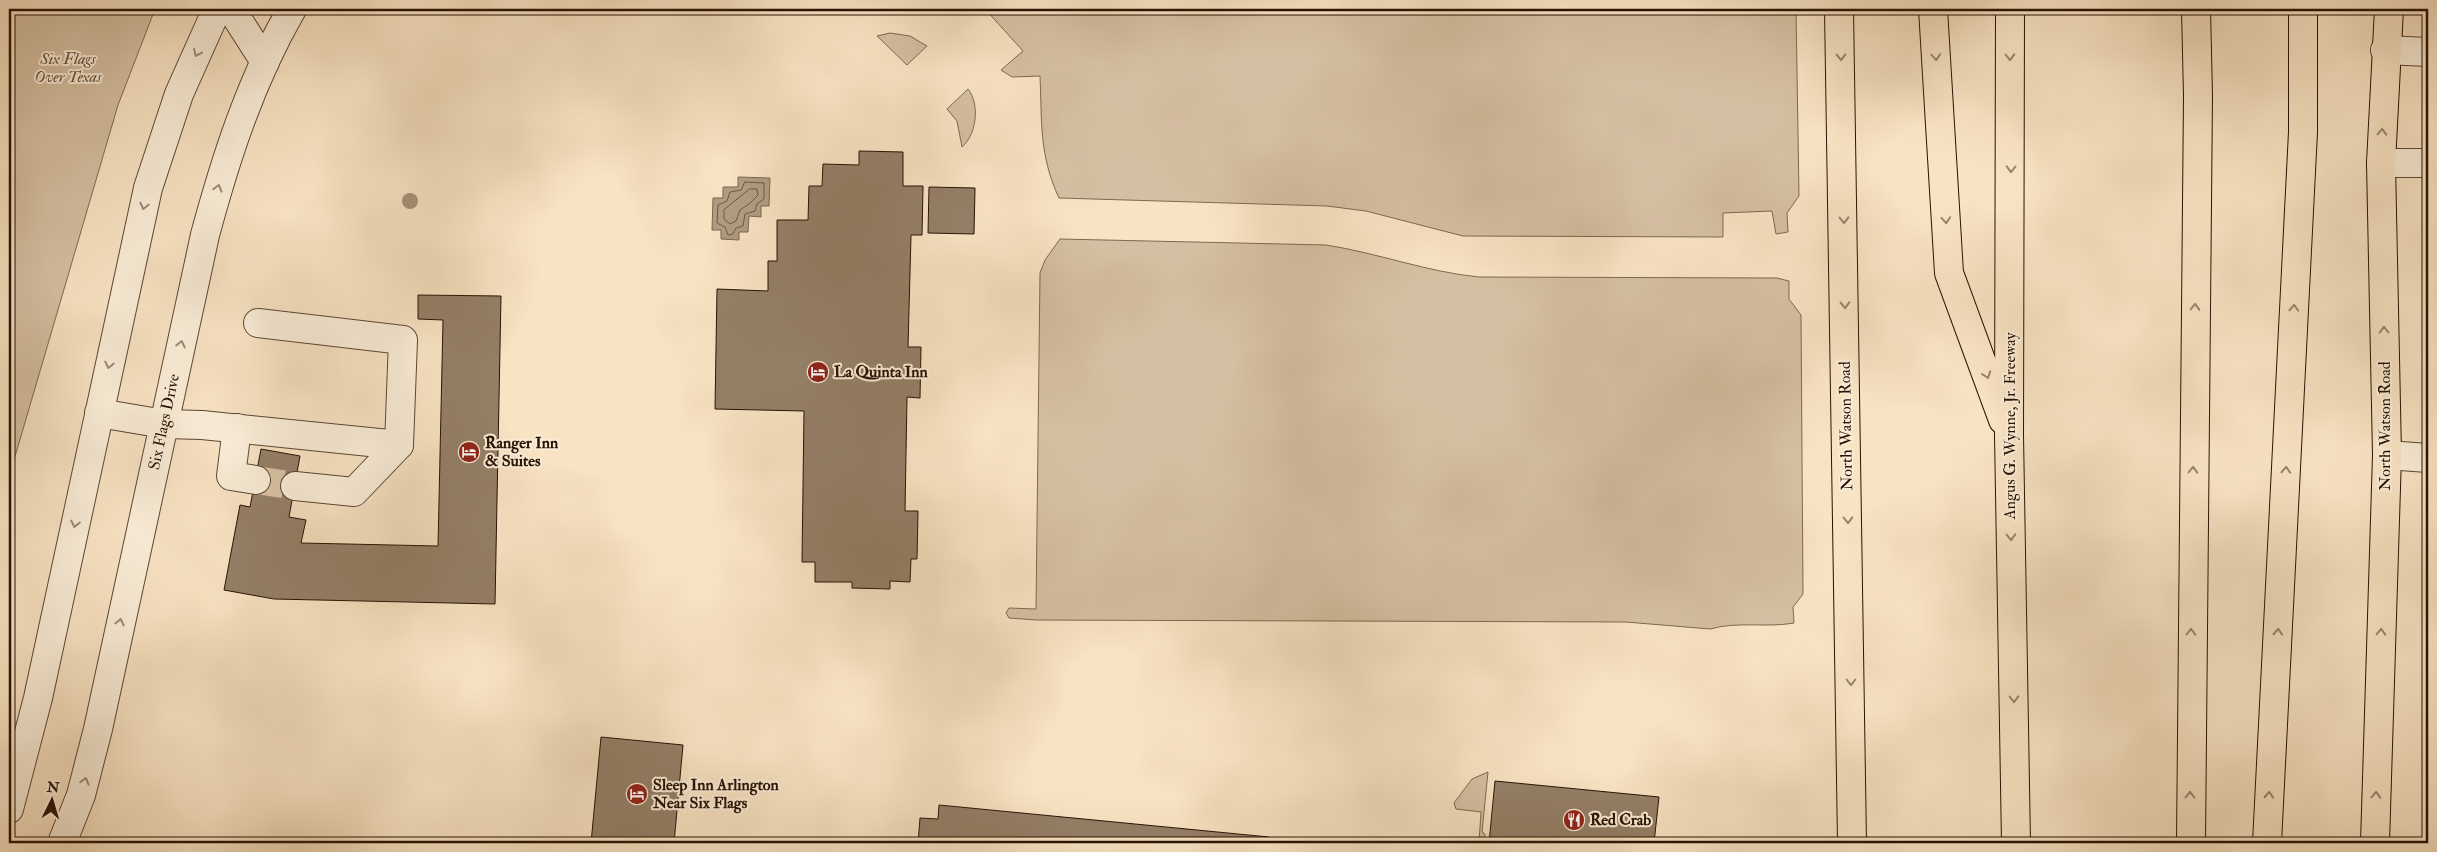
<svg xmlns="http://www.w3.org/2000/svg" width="2437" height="852" viewBox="0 0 2437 852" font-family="'IM FELL Double Pica',serif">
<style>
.green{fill:#d5bfa2;stroke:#7e6852}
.water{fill:#b19c82;stroke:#7a654f}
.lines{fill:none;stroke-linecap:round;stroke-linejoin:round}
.shore{stroke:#6c5742;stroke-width:1}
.building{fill:#947f67;stroke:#281203}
.minor-tunnel{stroke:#d9c4a6;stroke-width:28;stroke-dasharray:28 14;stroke-linecap:butt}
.minor-casing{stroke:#5c4633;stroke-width:30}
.major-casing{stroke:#281203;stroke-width:30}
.highway-casing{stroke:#281203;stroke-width:30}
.minor{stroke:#faedd8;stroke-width:28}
.major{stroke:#f8e3c3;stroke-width:28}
.highway{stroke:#f8e3c3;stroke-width:28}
.tree{fill:#a79278}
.oneway{stroke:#9c8a78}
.oneway2{stroke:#9a856d}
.labels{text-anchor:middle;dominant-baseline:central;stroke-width:4;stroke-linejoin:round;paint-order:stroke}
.park-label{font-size:16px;font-style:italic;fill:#654f3b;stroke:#faedd8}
.poi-label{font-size:16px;font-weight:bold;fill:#281203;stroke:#faedd8;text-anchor:start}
.street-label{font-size:16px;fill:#281203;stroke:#faedd8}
</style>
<rect width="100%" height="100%" fill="#f8e3c3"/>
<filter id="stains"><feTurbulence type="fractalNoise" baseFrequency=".004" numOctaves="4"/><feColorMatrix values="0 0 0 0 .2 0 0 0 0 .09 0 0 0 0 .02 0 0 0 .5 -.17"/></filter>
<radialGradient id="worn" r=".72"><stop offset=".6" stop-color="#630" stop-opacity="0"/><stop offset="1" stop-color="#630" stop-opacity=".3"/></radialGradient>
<g class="green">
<polygon points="9,9 155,9 118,105 9,477"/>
<path d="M985,9h811l3,187 -12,17 1,19 -12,2 -4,-23 -49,2v24l-260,-1 -97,-25 -39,-5 -268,-8c-20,-43 -17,-76 -19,-122l-28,1 -11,-7 22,-19z"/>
<polygon points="890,33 910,36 927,46 907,65 877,36"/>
<path d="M968,89c12,15 9,45 -6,58l-5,-26 -10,-12z"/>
<path d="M1060,239l266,6c52,8 101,27 153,32l298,1 12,3v18l12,16 2,279 -10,13 1,16c-27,5 -56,-2 -84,6l-84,-7 -590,-2 -27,-2 -3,-5 3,-5 27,1 4,-336 5,-13z"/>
<polygon points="1488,772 1482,832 1485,834 1484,843 1451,843 1455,840 1479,842 1481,812 1456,809 1454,803 1472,779"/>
</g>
<polygon class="water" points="738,177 770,178 769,206 761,206 761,217 749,216 748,232 739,232 739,240 721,239 721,230 712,230 713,198 723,198 723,187 738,187"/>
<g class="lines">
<g class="shore">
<polygon points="745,182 764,183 764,199 757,204 755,211 745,214 743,226 736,228 733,234 728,235 725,227 717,223 718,205 727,201 730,192 741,190"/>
<polygon points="750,189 757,189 758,195 749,204 740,210 736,221 730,224 724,219 724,210"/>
</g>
</g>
<g class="building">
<polygon points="859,151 903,152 903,186 923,186 922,235 911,235 908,347 921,347 920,398 907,397 905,511 918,511 917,559 911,559 910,582 890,581 890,589 852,588 852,582 815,582 815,562 802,562 804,411 715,409 717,289 768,291 768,261 777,261 777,220 808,220 809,186 822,186 823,164 859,165"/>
<polygon points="929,187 975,188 974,234 928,233"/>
<polygon points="418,295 501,296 495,604 274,599 224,590 240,505 250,507 261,449 300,456 289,517 306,520 301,543 438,546 443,320 418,319"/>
<polygon points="601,737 683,745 674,843 591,843"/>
<polygon points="1495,781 1659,797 1654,843 1489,843"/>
<polygon points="939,805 1269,837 1269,843 918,843 920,818 938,819"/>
</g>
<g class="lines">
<polyline class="minor-tunnel" points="256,480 295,486"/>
<g class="minor-casing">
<g id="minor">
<polyline points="231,9 265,62"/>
<polyline points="2385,50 2428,52"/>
<polyline points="2381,163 2428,163"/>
<polyline points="99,413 164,424 202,425 399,445 403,340 258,323"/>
<polyline points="237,428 231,476 256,480"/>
<polyline points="2387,455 2428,458"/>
<polyline points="295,486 354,492 399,445"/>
<polyline points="9,809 38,698 148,188 179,94 217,9"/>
<path d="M62,843l19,-48 17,-66 107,-494c21,-78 46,-155 87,-226"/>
</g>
</g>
<g class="major-casing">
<g id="major">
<polyline points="1839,9 1852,843"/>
<polyline points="2375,843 2387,455 2381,163 2389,9"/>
</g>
</g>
<g class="highway-casing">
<g id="highway">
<polyline points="1933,9 1949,273 2003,420"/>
<polyline points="2010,9 2009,435 2016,843"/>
<polyline points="2191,843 2198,96 2196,9"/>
<polyline points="2267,843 2303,132 2303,9"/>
</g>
</g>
<use href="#minor" class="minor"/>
<use href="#major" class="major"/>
<use href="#highway" class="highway"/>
</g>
<circle class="tree" cx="410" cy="201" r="8"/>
<defs><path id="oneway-chevron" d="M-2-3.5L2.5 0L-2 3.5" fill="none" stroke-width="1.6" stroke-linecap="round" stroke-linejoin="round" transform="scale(1.25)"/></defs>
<g class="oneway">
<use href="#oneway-chevron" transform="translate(197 53) rotate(115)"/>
<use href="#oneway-chevron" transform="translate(218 188) rotate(-74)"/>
<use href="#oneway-chevron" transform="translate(144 206) rotate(103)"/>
<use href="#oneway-chevron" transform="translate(181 344) rotate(-78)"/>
<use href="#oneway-chevron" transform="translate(109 365) rotate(102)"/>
<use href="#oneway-chevron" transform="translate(75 524) rotate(102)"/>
<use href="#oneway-chevron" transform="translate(120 622) rotate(-77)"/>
<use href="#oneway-chevron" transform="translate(85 781) rotate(-75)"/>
</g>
<g class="oneway2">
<use href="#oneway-chevron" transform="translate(1841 57) rotate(89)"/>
<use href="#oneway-chevron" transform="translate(1936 57) rotate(86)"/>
<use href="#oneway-chevron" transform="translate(2010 57) rotate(89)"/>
<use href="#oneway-chevron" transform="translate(2382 132) rotate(-88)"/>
<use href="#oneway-chevron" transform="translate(2011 169) rotate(91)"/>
<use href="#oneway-chevron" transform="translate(1844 220) rotate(89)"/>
<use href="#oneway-chevron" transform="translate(1946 220) rotate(86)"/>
<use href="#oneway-chevron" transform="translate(1845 305) rotate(89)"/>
<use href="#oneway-chevron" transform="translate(2195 307) rotate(-89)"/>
<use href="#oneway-chevron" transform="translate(2294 308) rotate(-87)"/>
<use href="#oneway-chevron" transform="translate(2384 330) rotate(-91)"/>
<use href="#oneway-chevron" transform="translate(1987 375) rotate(70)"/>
<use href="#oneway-chevron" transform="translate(2193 470) rotate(-89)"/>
<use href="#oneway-chevron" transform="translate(2286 470) rotate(-87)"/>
<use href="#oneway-chevron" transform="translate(1848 520) rotate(89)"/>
<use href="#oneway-chevron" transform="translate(2011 537) rotate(89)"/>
<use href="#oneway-chevron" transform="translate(2191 632) rotate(-89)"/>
<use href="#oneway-chevron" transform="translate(2278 632) rotate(-87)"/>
<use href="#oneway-chevron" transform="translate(2381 632) rotate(-88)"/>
<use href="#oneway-chevron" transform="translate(1851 682) rotate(90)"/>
<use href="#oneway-chevron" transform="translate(2014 699) rotate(89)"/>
<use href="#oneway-chevron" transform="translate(2190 795) rotate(-90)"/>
<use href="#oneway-chevron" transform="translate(2269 795) rotate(-87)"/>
<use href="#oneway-chevron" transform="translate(2376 795) rotate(-88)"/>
</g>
<defs>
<g id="hotel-disc" transform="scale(1.125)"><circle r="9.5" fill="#8f2418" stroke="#faedd8"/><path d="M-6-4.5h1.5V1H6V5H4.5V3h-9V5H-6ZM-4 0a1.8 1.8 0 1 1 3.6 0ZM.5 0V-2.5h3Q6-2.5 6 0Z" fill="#fff"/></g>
<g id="restaurant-disc" transform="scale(1.125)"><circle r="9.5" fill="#8f2418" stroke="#faedd8"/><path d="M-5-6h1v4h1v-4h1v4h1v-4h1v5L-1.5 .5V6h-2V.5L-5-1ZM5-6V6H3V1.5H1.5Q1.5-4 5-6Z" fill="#fff"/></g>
</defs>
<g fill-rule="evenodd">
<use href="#hotel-disc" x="818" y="372"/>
<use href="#hotel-disc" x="469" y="452"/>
<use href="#hotel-disc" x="637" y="794"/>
<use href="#restaurant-disc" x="1574" y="820"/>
</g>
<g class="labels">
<g class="park-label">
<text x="68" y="59">Six Flags<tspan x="68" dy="18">Over Texas</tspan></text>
</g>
<g class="poi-label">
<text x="834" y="372">La Quinta Inn</text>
<text x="485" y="443">Ranger Inn<tspan x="485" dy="18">&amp; Suites</tspan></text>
<text x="653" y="785">Sleep Inn Arlington<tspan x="653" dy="18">Near Six Flags</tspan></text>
<text x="1590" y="820">Red Crab</text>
</g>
<g class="street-label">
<text transform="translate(164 422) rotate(-78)">Six Flags Drive</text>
<text transform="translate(1846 426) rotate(-91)">North Watson Road</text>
<text transform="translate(2010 426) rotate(-90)">Angus G. Wynne, Jr. Freeway</text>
<text transform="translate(2385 426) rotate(-90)">North Watson Road</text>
</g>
</g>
<rect width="2437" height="852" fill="none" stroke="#f8e3c3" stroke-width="30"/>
<rect x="10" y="10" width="2417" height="832" fill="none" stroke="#281203" stroke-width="2.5"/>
<rect x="15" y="15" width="2407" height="822" fill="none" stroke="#281203"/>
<g transform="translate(52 800) rotate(5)" stroke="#faedd8" stroke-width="4" paint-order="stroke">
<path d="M0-4L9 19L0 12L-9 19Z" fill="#281203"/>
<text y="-8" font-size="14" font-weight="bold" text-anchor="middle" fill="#281203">N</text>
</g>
<rect width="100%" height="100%" filter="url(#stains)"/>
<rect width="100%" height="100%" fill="url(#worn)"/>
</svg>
